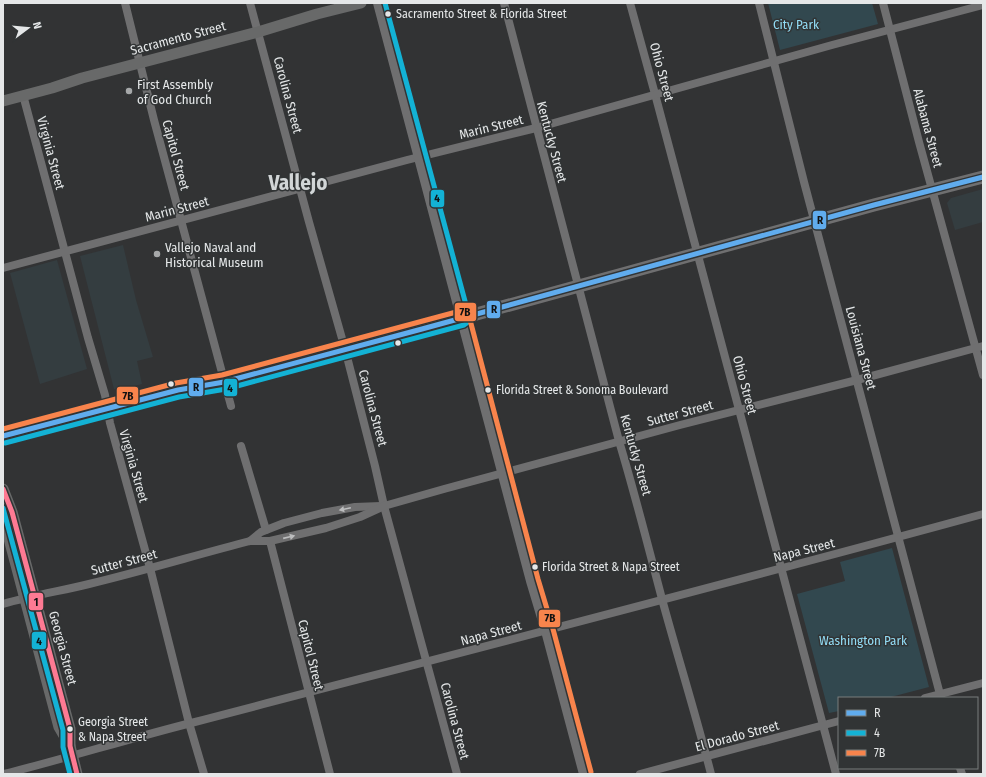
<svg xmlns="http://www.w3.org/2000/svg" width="986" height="777" viewBox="0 0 986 777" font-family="'Fira Sans Condensed',sans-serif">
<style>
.built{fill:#343d40}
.green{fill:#32484f}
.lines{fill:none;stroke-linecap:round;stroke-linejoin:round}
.minor{stroke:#6f6f70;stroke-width:8}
.tertiary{stroke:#6f6f70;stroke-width:10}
.secondary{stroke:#686969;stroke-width:11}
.primary{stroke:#6f6f70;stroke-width:13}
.bus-1-casing{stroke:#313435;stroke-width:8}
.bus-2-casing{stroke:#313435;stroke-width:8}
.bus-3-casing{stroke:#313435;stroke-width:8}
.bus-4-casing{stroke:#313435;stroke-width:8}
.bus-1{stroke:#60acee;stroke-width:5}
.bus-2{stroke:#13b2d5;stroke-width:5}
.bus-3{stroke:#f8844c;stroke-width:5}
.bus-4{stroke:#fe7a93;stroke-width:5}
.oneway{fill:#bcbdbe}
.bus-dot{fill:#e5e7e8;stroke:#313435;stroke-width:1.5}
.poi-dot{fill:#a6a8a9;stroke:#313435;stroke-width:1.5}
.labels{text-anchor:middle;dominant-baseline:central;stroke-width:3;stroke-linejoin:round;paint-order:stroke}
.bus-label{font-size:12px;fill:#e5e7e8;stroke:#313435;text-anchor:start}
.park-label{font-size:13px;fill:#92dcf5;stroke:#313435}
.street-label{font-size:13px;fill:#e5e7e8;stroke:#313435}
.poi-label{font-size:13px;fill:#e5e7e8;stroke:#313435;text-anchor:start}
.town-label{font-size:21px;font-weight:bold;fill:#d2d6d7;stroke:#313435}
.line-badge{stroke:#313435;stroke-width:1.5}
.pale-badge-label{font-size:11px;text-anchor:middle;font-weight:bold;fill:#111}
</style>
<rect width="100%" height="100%" fill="#323334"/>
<g class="built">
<polygon points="983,189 983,222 955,230 947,203 951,198"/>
<polygon points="123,245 136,300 153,357 137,361 142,384 118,390 114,389 80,256"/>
<polygon points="57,260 87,369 40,384 10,273"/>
</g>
<g class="green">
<polygon points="768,3 872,3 878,24 780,50"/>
<polygon points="892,548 929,687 887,698 839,698 839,711 829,713 797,594 845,581 840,562"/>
</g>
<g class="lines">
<g class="minor">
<polyline points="125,3 154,120 231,406"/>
<polyline points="250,3 309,222 345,349 375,466 384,506 457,774"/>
<path d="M504,3l115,438c16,53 29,105 43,158 16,59 34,116 49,175"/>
<polyline points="630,3 655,94 836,774"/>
<polyline points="759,3 804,182 941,698"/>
<polyline points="883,3 919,142 983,375"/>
<polyline points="23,95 88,338 105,395 110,423 150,568 189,723 204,774"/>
<polyline points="3,268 407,160 536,128 832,45 983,5"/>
<polyline points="241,446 266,530"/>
<polyline points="250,541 261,532 284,523 322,513 355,507 381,506"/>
<polyline points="270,541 330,774"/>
<path d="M3,604c28,-8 57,-13 86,-20 54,-13 107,-29 161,-43h20l56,-13 34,-11 24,-11 60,-17 236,-64 177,-45 126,-34"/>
<polyline points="925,698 983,683"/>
<polyline points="960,768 962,774"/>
<path d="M4,774c63,-16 124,-35 187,-51 264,-69 529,-137 792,-209"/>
<polyline points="640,774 839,721"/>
</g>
<polyline class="tertiary" points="378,3 531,581 546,631 584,774"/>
<g class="secondary">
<polyline points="3,101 52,88 82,78 258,32 317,14 361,3"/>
<polyline points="3,489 12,512 70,729 70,746"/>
<polyline points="3,516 59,727 70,746 77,774"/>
</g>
<polyline class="primary" points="3,436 178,390 224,382 422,329 874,205 983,177"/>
<g class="bus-1-casing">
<polyline id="bus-1" points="3,436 178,390 224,382 422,329 874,205 983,177"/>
</g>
<g class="bus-2-casing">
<g id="bus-2">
<path d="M5,443l174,-46 47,-8 238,-64c4,-2 5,-5 5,-9l-84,-313"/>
<polyline points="3,508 63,730 63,747 70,774"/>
</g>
</g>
<g class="bus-3-casing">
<polyline id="bus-3" points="3,429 176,383 222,375 460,311 466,312 469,316 538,579 553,629 591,772"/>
</g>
<g class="bus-4-casing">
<polyline id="bus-4" points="3,489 12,512 70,729 70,746 77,774"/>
</g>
<use href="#bus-1" class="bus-1"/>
<use href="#bus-2" class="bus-2"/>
<use href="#bus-3" class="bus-3"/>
<use href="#bus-4" class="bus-4"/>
</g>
<defs><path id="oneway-solid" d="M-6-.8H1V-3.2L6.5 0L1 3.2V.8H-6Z"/></defs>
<g class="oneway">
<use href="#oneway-solid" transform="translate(345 509) rotate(168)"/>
<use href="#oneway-solid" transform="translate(289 537) rotate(-13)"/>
</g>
<g class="bus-dot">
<circle cx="388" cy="14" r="3.5"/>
<circle cx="398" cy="343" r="3.5"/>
<circle cx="171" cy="384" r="3.5"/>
<circle cx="488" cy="390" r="3.5"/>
<circle cx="535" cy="567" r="3.5"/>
<circle cx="70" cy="729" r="3.5"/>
</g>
<g class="poi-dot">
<circle cx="129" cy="91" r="4"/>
<circle cx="157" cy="254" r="4"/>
</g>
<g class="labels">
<g class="bus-label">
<text x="396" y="14">Sacramento Street &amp; Florida Street</text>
<text x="496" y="390">Florida Street &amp; Sonoma Boulevard</text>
<text x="542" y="567">Florida Street &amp; Napa Street</text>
<text x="78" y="722">Georgia Street<tspan x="78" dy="15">&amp; Napa Street</tspan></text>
</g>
<g class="park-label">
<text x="796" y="24">City Park</text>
<text x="863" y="640">Washington Park</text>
</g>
<g class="street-label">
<text transform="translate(178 38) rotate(-15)">Sacramento Street</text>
<text transform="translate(662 72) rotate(75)">Ohio Street</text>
<text transform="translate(288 95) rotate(75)">Carolina Street</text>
<text transform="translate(491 127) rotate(-14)">Marin Street</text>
<text transform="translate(928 128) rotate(75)">Alabama Street</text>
<text transform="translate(552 142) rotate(75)">Kentucky Street</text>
<text transform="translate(51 153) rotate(75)">Virginia Street</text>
<text transform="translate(176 155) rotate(75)">Capitol Street</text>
<text transform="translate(177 209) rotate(-15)">Marin Street</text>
<text transform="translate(861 348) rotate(75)">Louisiana Street</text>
<text transform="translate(745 385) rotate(75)">Ohio Street</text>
<text transform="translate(373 408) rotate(75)">Carolina Street</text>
<text transform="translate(680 413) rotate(-15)">Sutter Street</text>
<text transform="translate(636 455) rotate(74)">Kentucky Street</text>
<text transform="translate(134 466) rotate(74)">Virginia Street</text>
<text transform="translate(804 550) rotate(-14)">Napa Street</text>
<text transform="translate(124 562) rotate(-15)">Sutter Street</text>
<text transform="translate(491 633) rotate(-15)">Napa Street</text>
<text transform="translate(63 648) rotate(75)">Georgia Street</text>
<text transform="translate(311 655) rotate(76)">Capitol Street</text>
<text transform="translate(455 721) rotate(75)">Carolina Street</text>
<text transform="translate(737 736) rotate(-15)">El Dorado Street</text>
</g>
<g class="poi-label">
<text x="137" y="84">First Assembly<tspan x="137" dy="15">of God Church</tspan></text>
<text x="165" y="247">Vallejo Naval and<tspan x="165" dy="15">Historical Museum</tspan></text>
</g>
<g class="town-label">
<text x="298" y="183">Vallejo</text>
</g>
</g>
<g class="line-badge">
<rect x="430" y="189" width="15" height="19" rx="4" fill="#13b2d5"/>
<rect x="812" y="210" width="15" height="20" rx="4" fill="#60acee"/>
<rect x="486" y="300" width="15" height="19" rx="4" fill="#60acee"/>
<rect x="454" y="302" width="23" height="20" rx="4" fill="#f8844c"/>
<rect x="188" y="377" width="16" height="20" rx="4" fill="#60acee"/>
<rect x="223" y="378" width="15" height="19" rx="4" fill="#13b2d5"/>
<rect x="116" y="386" width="23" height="19" rx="4" fill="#f8844c"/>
<rect x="28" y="592" width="16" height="19" rx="4" fill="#fe7a93"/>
<rect x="538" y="609" width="23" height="19" rx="4" fill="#f8844c"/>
<rect x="31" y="631" width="16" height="19" rx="4" fill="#13b2d5"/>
</g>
<g class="pale-badge-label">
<text x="437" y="202">4</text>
<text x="820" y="224">R</text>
<text x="494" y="313">R</text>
<text x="465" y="316">7B</text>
<text x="196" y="391">R</text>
<text x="230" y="392">4</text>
<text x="128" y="400">7B</text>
<text x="36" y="606">1</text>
<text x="550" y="622">7B</text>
<text x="39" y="645">4</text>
</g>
<rect width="986" height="777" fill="none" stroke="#e5e7e8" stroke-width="8"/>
<rect x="838" y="697" width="140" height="72" fill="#313435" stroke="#797c7d"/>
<rect x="846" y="710" width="20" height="6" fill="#60acee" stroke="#797c7d"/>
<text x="874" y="717" font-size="12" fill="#e5e7e8">R</text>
<rect x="846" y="730" width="20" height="6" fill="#13b2d5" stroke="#797c7d"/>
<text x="874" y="737" font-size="12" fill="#e5e7e8">4</text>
<rect x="846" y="750" width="20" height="6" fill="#f8844c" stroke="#797c7d"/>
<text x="874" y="757" font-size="12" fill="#e5e7e8">7B</text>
<g transform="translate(28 28) rotate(74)" stroke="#313435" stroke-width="3" paint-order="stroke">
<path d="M0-3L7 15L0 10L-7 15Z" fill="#e5e7e8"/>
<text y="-6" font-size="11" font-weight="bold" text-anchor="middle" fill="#e5e7e8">N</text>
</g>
</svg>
